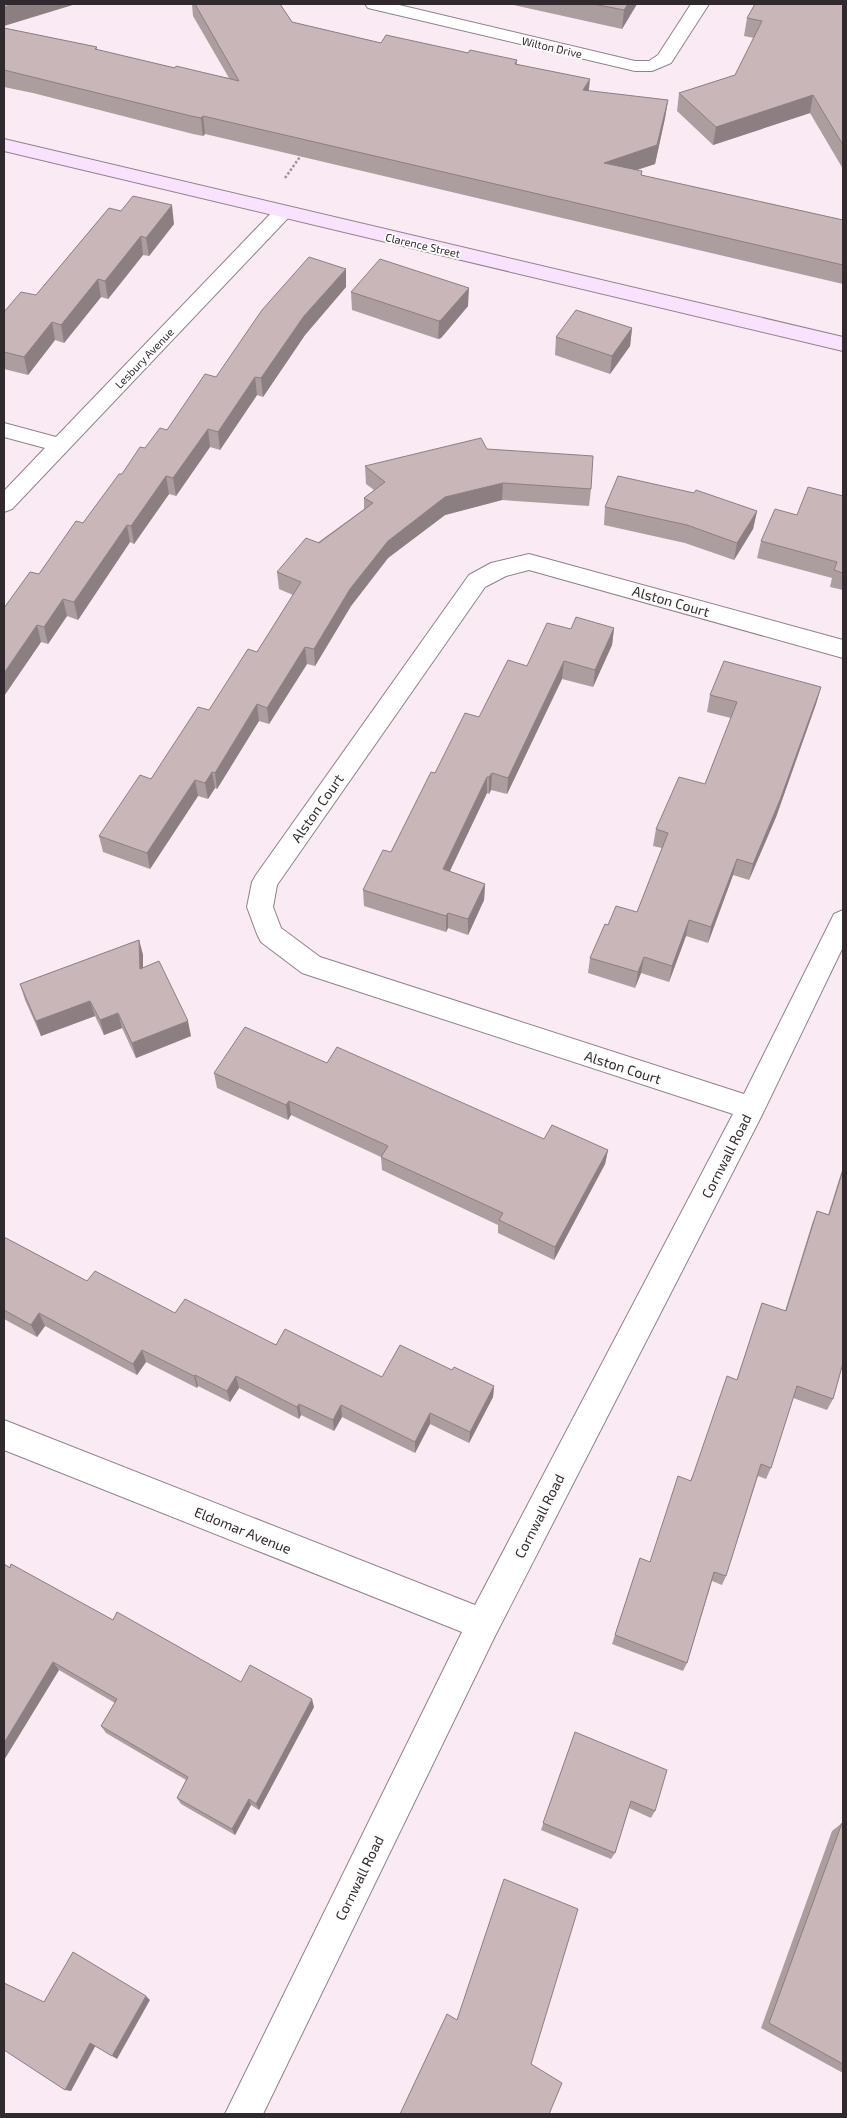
<svg xmlns="http://www.w3.org/2000/svg" width="847" height="2118" viewBox="0 0 847 2118" font-family="'Exo 2',sans-serif">
<style>
.lines{fill:none;stroke-linecap:round;stroke-linejoin:round}
.street-casing{stroke:#90828a;stroke-width:2}
.secondary-casing{stroke:#90828a;stroke-width:2}
.path{stroke:#9e9399;stroke-width:2.5;stroke-dasharray:2.5 2;stroke-linecap:butt}
.street{fill:#fff;fill-rule:evenodd}
.secondary{fill:#f9e2fd;fill-rule:evenodd}
.wall{fill:#ac9d9f}
.shaded-wall{fill:#8c7f82}
.building{fill:#c8b6b9;stroke:#8c7f82}
.labels{text-anchor:middle;dominant-baseline:central;stroke-width:4;stroke-linejoin:round;paint-order:stroke}
.far-street-label{font-size:11px;fill:#302a2e;stroke:#fffcfd}
.street-label{font-size:14px;fill:#302a2e;stroke:#fffcfd}
</style>
<rect width="100%" height="100%" fill="#faeaf3"/>
<g class="lines">
<g class="street-casing">
<g id="street">
<polygon points="365,4 395,4 635,61 649,61 658,55 691,4 709,4 671,63 652,71 635,71 368,8"/>
<polygon points="283,206 290,208 293,212 290,216 12,509 4,512 4,491 45,448 4,437 4,423 56,437 276,208"/>
<polygon points="529,554 843,640 843,658 529,570 506,576 485,587 277,885 273,907 281,928 320,957 744,1094 834,914 843,910 843,947 761,1117 495,1636 263,2114 225,2114 462,1632 4,1450 4,1420 475,1605 733,1114 302,973 261,942 257,934 247,907 252,882 256,875 469,575 491,563"/>
</g>
</g>
<g class="secondary-casing">
<polygon id="secondary" points="4,139 843,337 843,351 4,151"/>
</g>
<polyline class="path" points="285,178 302,154"/>
<use href="#street" class="street"/>
<use href="#secondary" class="secondary"/>
</g>
<g class="wall">
<polygon points="192,4 280,4 292,22 381,43 464,52 517,60 517,64 589,91 668,100 665,118 655,164 636,170 641,175 843,220 843,284 205,134 203,136 193,134 33,93 4,87 4,28 97,47 97,50 175,68 229,78 193,16"/>
<polygon points="509,4 637,4 622,29"/>
<polygon points="843,4 843,169 810,113 713,145 677,111 679,93 735,75 754,38 744,36 747,18"/>
<polygon points="109,208 174,224 149,256 143,255 108,299 101,297 64,343 55,340 28,375 4,369 4,312 36,295"/>
<polygon points="346,287 305,335 263,397 257,395 220,450 210,447 176,496 169,494 134,544 130,542 78,620 67,616 48,644 41,642 4,696 39,574 83,523 122,474 145,448 167,430 216,377"/>
<polygon points="351,292 468,306 441,338 438,339 352,310"/>
<polygon points="632,328 630,346 610,374 555,355 556,337"/>
<polygon points="487,449 591,489 589,506 502,500 445,515 388,558 351,606 315,666 307,664 269,724 259,721 217,789 215,788 208,799 198,796 150,869 103,852 99,836 151,779 257,652 293,595 279,589 277,572 364,509 364,498 374,490 366,484 365,466"/>
<polygon points="694,493 757,511 753,529 734,560 685,543 604,525 605,507"/>
<polygon points="843,496 843,590 830,587 832,578 757,558 761,541 797,515"/>
<polygon points="614,628 612,645 593,687 562,679 507,794 491,790 489,794 487,793 450,871 485,884 484,900 468,935 448,928 446,932 364,906 363,890 391,852 435,773 479,717 527,666 571,629"/>
<polygon points="821,687 816,704 776,817 749,880 733,875 708,943 686,936 669,982 641,973 635,988 588,973 590,958 608,925 637,912 662,848 653,846 656,829 705,784 731,718 707,712 710,695"/>
<polygon points="139,940 143,955 143,967 191,1036 136,1058 122,1028 104,1035 95,1016 41,1036 25,1000 20,984"/>
<polygon points="327,1063 544,1139 608,1150 605,1164 554,1260 498,1233 498,1225 382,1170 381,1157 291,1115 288,1120 217,1088 214,1073"/>
<polygon points="843,1167 843,1363 833,1399 827,1410 793,1398 771,1468 766,1479 758,1476 726,1576 722,1585 712,1581 687,1663 683,1671 612,1644 640,1558 650,1562 690,1481 737,1379 762,1303 785,1311 812,1224 817,1211 828,1215"/>
<polygon points="4,1237 87,1281 175,1313 382,1377 452,1370 494,1386 493,1397 469,1443 430,1424 415,1453 342,1417 334,1431 301,1415 299,1419 239,1388 230,1402 198,1386 197,1388 146,1362 137,1375 45,1326 37,1337 4,1319"/>
<polygon points="4,1564 113,1620 241,1682 314,1707 259,1810 251,1805 235,1835 181,1804 177,1798 186,1780 106,1733 101,1726 115,1703 59,1670 4,1760"/>
<polygon points="575,1732 655,1811 651,1818 629,1808 615,1853 611,1859 541,1830"/>
<polygon points="842,1823 843,1824 843,2073 761,2028 832,1831"/>
</g>
<g class="shaded-wall">
<polygon points="13,4 76,4 4,26 4,7"/>
<polygon points="628,4 637,4 622,29 624,10"/>
<polygon points="590,79 588,98 583,90"/>
<polygon points="813,95 810,113 713,145 716,127"/>
<polygon points="668,100 665,118 655,164 603,181 604,163"/>
<polygon points="203,116 205,134 203,136 201,118"/>
<polygon points="172,205 174,224 149,256 146,238"/>
<polygon points="141,236 143,255 108,299 105,281"/>
<polygon points="346,269 346,287 305,335 263,397 261,378 304,316"/>
<polygon points="98,279 101,297 64,343 61,325"/>
<polygon points="469,288 468,306 441,338 438,339 439,321"/>
<polygon points="52,322 55,340 28,375 24,357"/>
<polygon points="632,328 630,346 610,374 612,356"/>
<polygon points="255,377 257,395 220,450 218,432"/>
<polygon points="208,429 210,447 176,496 173,478"/>
<polygon points="166,476 169,494 134,544 131,526"/>
<polygon points="503,483 502,500 445,515 388,558 351,606 315,666 314,649 350,589 388,541 445,497"/>
<polygon points="757,511 753,529 734,560 737,543"/>
<polygon points="127,525 130,542 78,620 74,602"/>
<polygon points="63,599 67,616 48,644 44,627"/>
<polygon points="37,625 41,642 4,696 4,673"/>
<polygon points="614,628 612,645 593,687 595,670"/>
<polygon points="305,647 307,664 269,724 267,708"/>
<polygon points="564,661 562,679 507,794 508,778"/>
<polygon points="821,687 816,704 776,817 749,880 753,864"/>
<polygon points="257,704 259,721 217,789 215,773"/>
<polygon points="212,772 215,788 208,799 205,783"/>
<polygon points="492,773 491,790 489,794 489,777"/>
<polygon points="487,777 487,793 443,885 443,869"/>
<polygon points="195,780 198,796 150,869 147,853"/>
<polygon points="737,859 733,875 708,943 711,927"/>
<polygon points="485,884 484,900 468,935 468,919"/>
<polygon points="448,913 448,928 446,932 446,916"/>
<polygon points="689,920 686,936 669,982 672,966"/>
<polygon points="139,940 143,955 143,984 140,969"/>
<polygon points="644,957 641,973 635,988 638,972"/>
<polygon points="90,1001 95,1016 41,1036 36,1021"/>
<polygon points="118,1013 122,1028 104,1035 100,1020"/>
<polygon points="188,1021 191,1036 136,1058 132,1043"/>
<polygon points="289,1101 291,1115 288,1120 286,1105"/>
<polygon points="608,1150 605,1164 554,1260 555,1247"/>
<polygon points="39,1313 45,1326 37,1337 31,1325"/>
<polygon points="142,1350 146,1362 137,1375 133,1364"/>
<polygon points="195,1375 198,1386 197,1388 194,1376"/>
<polygon points="236,1376 239,1388 230,1402 227,1391"/>
<polygon points="494,1386 493,1397 469,1443 470,1432"/>
<polygon points="299,1404 301,1415 299,1419 297,1407"/>
<polygon points="341,1405 342,1417 334,1431 333,1420"/>
<polygon points="430,1413 430,1424 415,1453 415,1442"/>
<polygon points="53,1662 59,1670 4,1760 4,1743"/>
<polygon points="312,1699 314,1707 259,1810 256,1804"/>
<polygon points="249,1799 251,1805 235,1835 232,1829"/>
<polygon points="146,1996 150,2000 117,2059 112,2056"/>
<polygon points="90,2043 96,2045 71,2091 65,2090"/>
</g>
<g class="building">
<polygon points="4,4 13,4 4,7"/>
<polygon points="195,4 280,4 292,22 381,43 386,35 464,52 468,53 470,50 517,60 515,64 590,79 583,90 668,100 657,145 604,163 642,171 641,175 843,220 843,265 203,116 201,118 191,116 4,70 4,28 97,47 95,49 175,68 176,66 239,81"/>
<polygon points="593,4 628,4 624,10"/>
<polygon points="755,4 843,4 843,145 813,95 716,127 679,93 735,75 762,21 747,18"/>
<polygon points="133,196 172,205 146,238 141,236 105,281 98,279 61,325 52,322 24,357 4,352 4,312 21,292 36,295 109,208 121,211"/>
<polygon points="309,257 346,269 304,316 261,378 255,377 218,432 208,429 173,478 166,476 131,526 127,525 74,602 63,599 44,627 37,625 4,673 4,608 30,572 39,574 76,521 83,523 119,474 122,474 140,447 145,448 160,428 167,430 205,374 216,377 262,310"/>
<polygon points="380,259 469,288 441,320 439,321 351,292"/>
<polygon points="576,310 632,328 612,356 556,337"/>
<polygon points="481,438 487,449 593,456 591,489 503,483 445,497 388,541 350,589 314,649 305,647 267,708 257,704 215,773 212,772 205,783 195,780 147,853 99,836 140,775 151,779 198,707 209,710 248,649 257,652 301,582 277,572 306,538 319,543 373,503 364,498 385,482 365,466"/>
<polygon points="618,476 694,493 696,490 757,511 737,543 687,525 605,507"/>
<polygon points="808,487 843,496 843,573 834,570 837,562 761,541 775,509 797,515"/>
<polygon points="576,617 614,628 595,670 564,661 508,778 492,773 489,777 487,777 443,869 485,884 468,919 448,913 446,916 363,890 383,850 391,852 431,772 435,773 465,713 479,717 508,660 527,666 547,623 571,629"/>
<polygon points="724,661 821,687 780,800 753,864 737,859 711,927 689,920 672,966 644,957 638,972 590,958 605,924 608,925 616,906 637,912 668,833 656,829 679,777 705,784 737,702 710,695"/>
<polygon points="139,940 140,969 159,961 188,1021 132,1043 118,1013 100,1020 90,1001 36,1021 20,984"/>
<polygon points="245,1027 327,1063 337,1047 544,1139 552,1125 608,1150 555,1247 499,1220 503,1213 381,1157 388,1146 289,1101 286,1105 214,1073"/>
<polygon points="843,1170 843,1363 833,1399 797,1386 771,1468 761,1464 726,1576 714,1572 687,1663 615,1635 640,1558 650,1562 678,1476 691,1481 727,1376 737,1380 762,1303 786,1311 817,1211 829,1215"/>
<polygon points="4,1237 87,1281 95,1271 175,1313 185,1299 276,1345 285,1329 382,1377 400,1345 452,1370 454,1367 494,1386 470,1432 430,1413 415,1442 341,1405 333,1420 299,1404 297,1407 236,1376 227,1391 195,1375 194,1376 142,1350 133,1364 39,1313 31,1325 4,1310"/>
<polygon points="4,1564 10,1568 11,1564 113,1620 117,1612 241,1682 250,1665 312,1699 256,1804 249,1799 232,1829 177,1798 188,1777 101,1726 117,1699 53,1662 4,1743"/>
<polygon points="575,1732 667,1770 655,1811 631,1801 615,1853 543,1823"/>
<polygon points="842,1823 843,1824 843,2064 769,2023"/>
<polygon points="504,1879 578,1909 531,2064 562,2083 549,2114 400,2114 447,2014 457,2020"/>
<polygon points="73,1952 146,1996 112,2056 90,2043 65,2090 4,2050 4,1983 44,2002"/>
</g>
<g class="labels">
<g class="far-street-label">
<text transform="translate(552 47) rotate(13)">Wilton Drive</text>
<text transform="translate(423 245) rotate(13)">Clarence Street</text>
<text transform="translate(144 358) rotate(-46)">Lesbury Avenue</text>
</g>
<g class="street-label">
<text transform="translate(671 601) rotate(16)">Alston Court</text>
<text transform="translate(317 808) rotate(-55)">Alston Court</text>
<text transform="translate(623 1067) rotate(18)">Alston Court</text>
<text transform="translate(726 1156) rotate(-63)">Cornwall Road</text>
<text transform="translate(539 1516) rotate(-63)">Cornwall Road</text>
<text transform="translate(243 1530) rotate(22)">Eldomar Avenue</text>
<text transform="translate(359 1878) rotate(-64)">Cornwall Road</text>
</g>
</g>
<rect width="847" height="2118" fill="none" stroke="#302a2e" stroke-width="10"/>
</svg>
